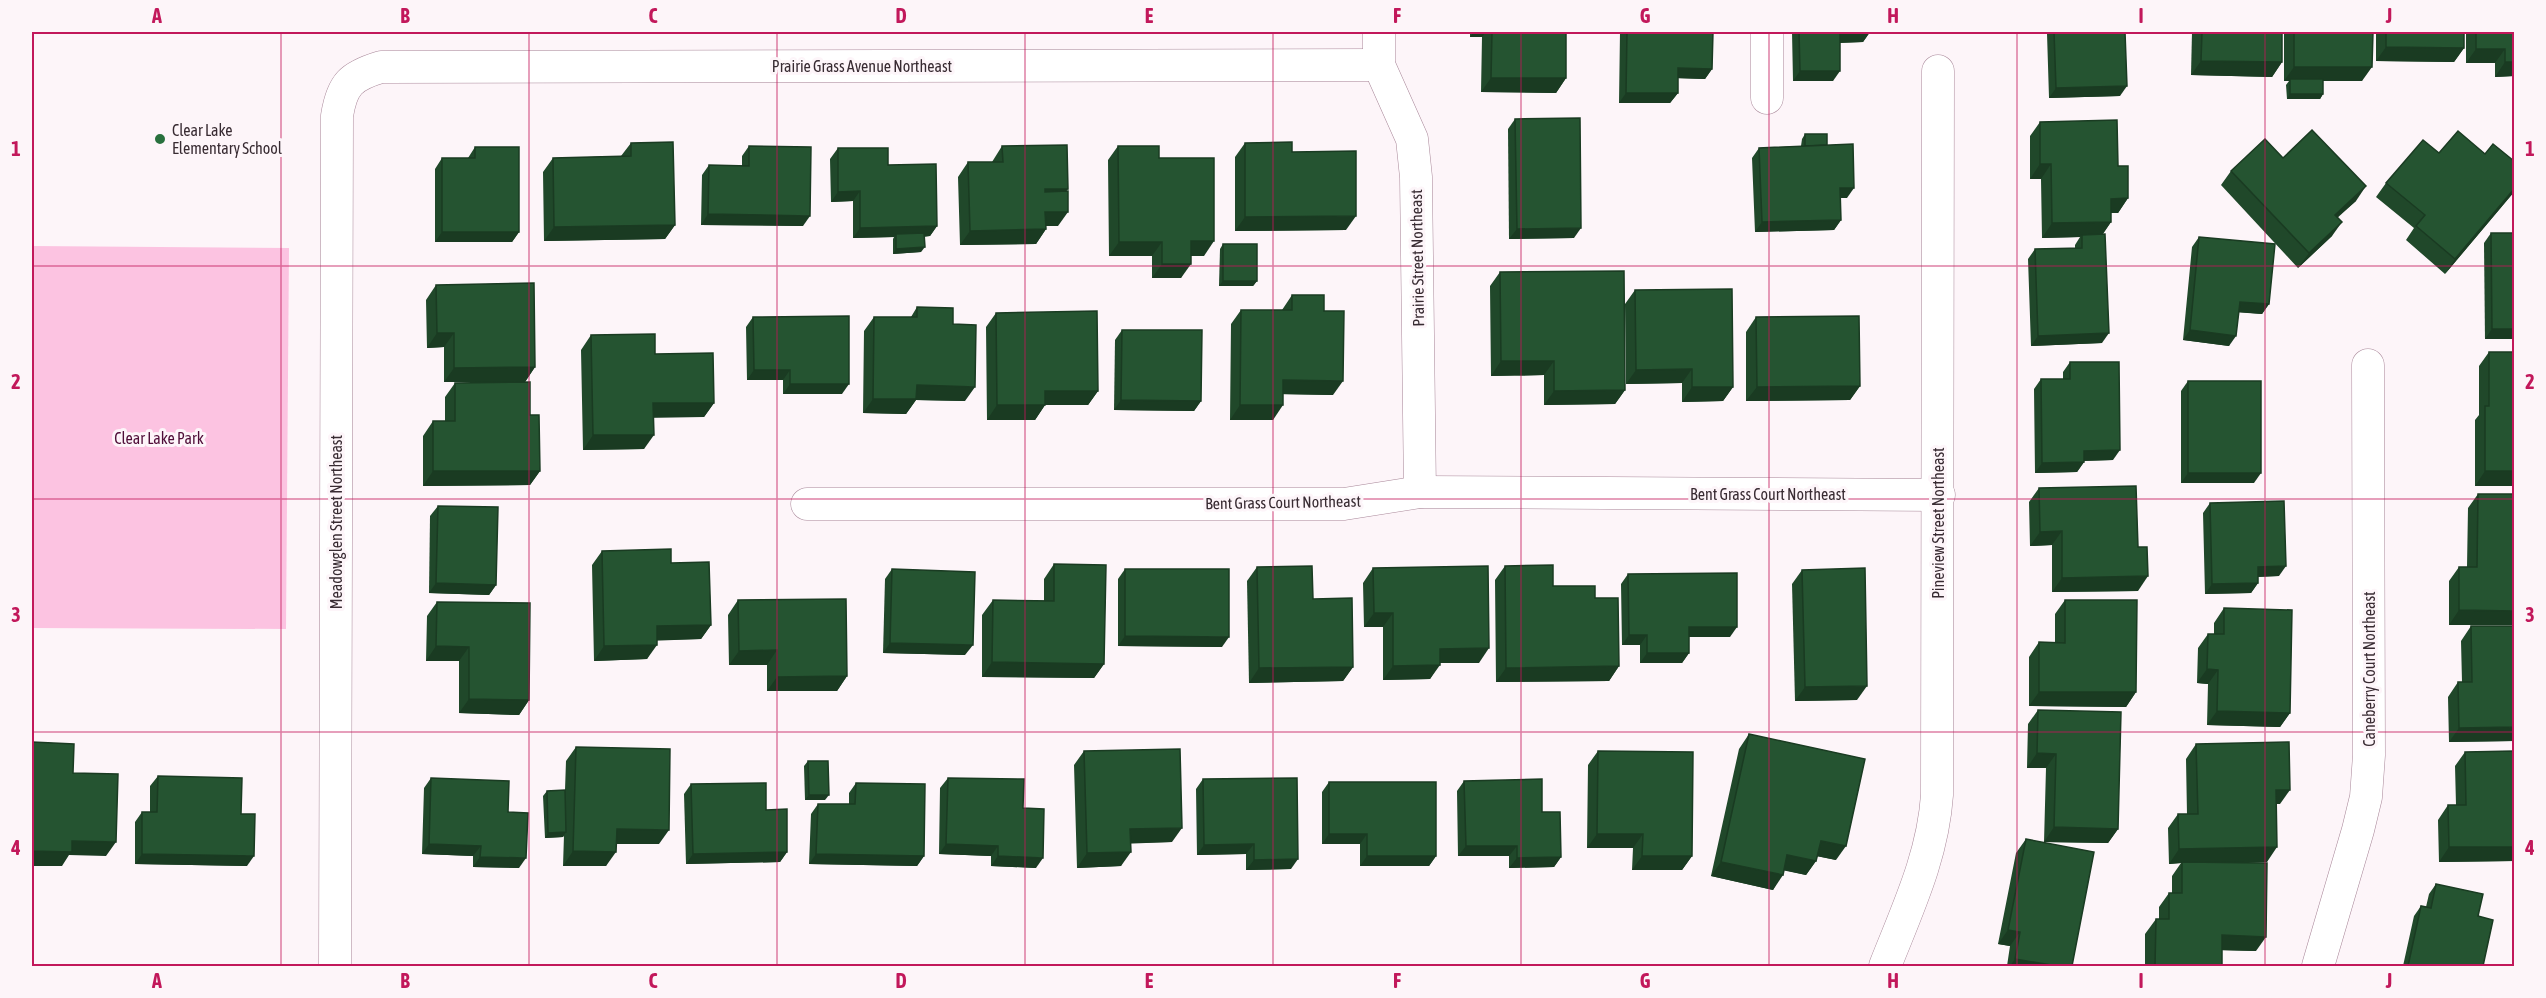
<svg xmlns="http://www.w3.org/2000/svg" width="2546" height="998" viewBox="0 0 2546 998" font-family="'Asap Condensed',sans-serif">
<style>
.green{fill:#fcc3e1}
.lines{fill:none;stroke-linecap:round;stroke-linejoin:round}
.street-casing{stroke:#a88698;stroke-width:33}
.street{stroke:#fff;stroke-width:32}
.wall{fill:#20482a}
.shaded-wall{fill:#1a3b22}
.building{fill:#255431;stroke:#1a3b22;stroke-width:1.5}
.grid{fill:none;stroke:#c2185b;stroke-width:1.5;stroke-opacity:0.55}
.poi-dot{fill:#28703d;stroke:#fdf5f9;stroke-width:2}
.labels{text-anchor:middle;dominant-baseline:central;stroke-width:6;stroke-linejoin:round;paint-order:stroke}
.street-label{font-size:16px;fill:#382b32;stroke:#fdf5f9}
.poi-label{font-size:16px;fill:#382b32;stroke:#fdf5f9;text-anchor:start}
.park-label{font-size:16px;fill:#500e39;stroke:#fdf5f9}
.neatline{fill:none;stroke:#c2185b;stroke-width:2}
.grid-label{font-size:20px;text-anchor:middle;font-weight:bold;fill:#c2185b}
</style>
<rect width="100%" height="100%" fill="#fdf5f9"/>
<polygon class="green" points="32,246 289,248 286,629 32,628"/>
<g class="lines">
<g class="street-casing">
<g id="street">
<polyline points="1379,32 1379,65 1412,139 1416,177 1420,492"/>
<polyline points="1767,32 1767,98"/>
<polyline points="807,504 1344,504 1420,492 1939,495"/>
<path d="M335,966l2,-850c5,-32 14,-40 44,-49l998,-2"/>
<path d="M1885,966c22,-56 48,-110 52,-171l1,-724"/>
<polyline points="2318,966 2358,830 2366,797 2369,755 2368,365"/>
</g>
</g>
<use href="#street" class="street"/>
</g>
<g class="wall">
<polygon points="1470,32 1566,32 1566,78 1556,93 1481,92 1482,37 1470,37"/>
<polygon points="1620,32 1713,32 1712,69 1705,79 1678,78 1678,93 1670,103 1619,103"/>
<polygon points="1792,32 1870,32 1863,42 1840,43 1833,81 1793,81"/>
<polygon points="2048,32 2125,32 2120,96 2049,98 2047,33"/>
<polygon points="2192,32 2282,32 2282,62 2272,77 2191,75"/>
<polygon points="2284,32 2373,32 2362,81 2323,81 2323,94 2320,99 2287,99 2286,85 2289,81 2284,81"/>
<polygon points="2376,32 2464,32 2464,48 2454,62 2376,61"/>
<polygon points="2466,32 2514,32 2514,76 2495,77 2495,63 2466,63"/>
<polygon points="1515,119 1574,238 1509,239 1508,129"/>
<polygon points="2040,122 2118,166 2128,198 2118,213 2111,213 2111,222 2103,234 2102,343 2031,346 2028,259 2035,249 2075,248 2075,245 2080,237 2042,238 2041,179 2030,179 2030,136"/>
<polygon points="1805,134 1827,145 1847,198 1840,198 1841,220 1834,230 1755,232 1752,158 1759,148 1801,146 1802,139"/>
<polygon points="631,143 675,225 665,239 544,241 543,172 553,158 621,156"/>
<polygon points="1245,143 1292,152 1346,230 1235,231 1235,157"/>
<polygon points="749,146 803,226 701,225 702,175 709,165 742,166 742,156"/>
<polygon points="1002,146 1058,226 1046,226 1046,229 1036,244 960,245 958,177 968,162 992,162"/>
<polygon points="1118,146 1159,158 1204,256 1191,256 1181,278 1152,278 1152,256 1109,256 1108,160"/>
<polygon points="475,147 519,232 512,242 435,242 435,169 442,158 468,158"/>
<polygon points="838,148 888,165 937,226 930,236 924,237 921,252 893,254 893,239 894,237 853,238 853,201 831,202 830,159"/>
<polygon points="2439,153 2485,154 2514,161 2514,192 2445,274 2406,240 2414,228 2376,197 2386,183"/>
<polygon points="2283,158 2356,201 2337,217 2332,236 2298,268 2221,185 2231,171"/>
<polygon points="2491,233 2514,233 2514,339 2485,339 2484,243"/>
<polygon points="2199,237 2269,304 2262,314 2239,312 2229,346 2183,340 2192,247"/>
<polygon points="1223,244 1257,281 1253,286 1219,286 1220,249"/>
<polygon points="1500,272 1625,390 1615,404 1544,405 1544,375 1491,376 1490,286"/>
<polygon points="436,285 535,367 525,382 444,382 444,347 427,348 426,300"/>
<polygon points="1635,290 1733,387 1723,401 1682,402 1682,383 1626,384 1625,304"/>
<polygon points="1292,295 1324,311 1333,395 1283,394 1273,420 1230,420 1231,324 1241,310 1282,310"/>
<polygon points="917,307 953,324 965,401 916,400 906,414 863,413 864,331 874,317 911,317"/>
<polygon points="996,313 1098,391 1088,405 1045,405 1035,420 987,420 986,327"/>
<polygon points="753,317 842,394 783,394 783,380 747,380 746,327"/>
<polygon points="1756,317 1860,386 1850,400 1746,401 1746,332"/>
<polygon points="1122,330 1201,401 1194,411 1114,410 1115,340"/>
<polygon points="591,335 655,354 714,403 704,417 654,417 644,449 583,450 581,350"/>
<polygon points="2489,352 2514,486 2475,486 2475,420 2479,415 2479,366"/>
<polygon points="2070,362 2113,460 2084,461 2084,462 2077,472 2035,473 2034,389 2041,379 2063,379 2063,372"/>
<polygon points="2188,381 2254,483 2181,483 2181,391"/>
<polygon points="455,383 530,415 540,471 530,485 423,486 423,436 433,421 445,421 445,397"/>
<polygon points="2039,488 2138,591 2052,592 2052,545 2030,546 2029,502"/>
<polygon points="2478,494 2514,625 2449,625 2449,581 2459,567 2467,567 2468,508"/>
<polygon points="2210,503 2279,576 2258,577 2258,583 2251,593 2205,594 2203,513"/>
<polygon points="438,506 496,585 489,595 429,593 430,516"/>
<polygon points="602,551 671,563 711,625 701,639 657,640 647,659 594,661 592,565"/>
<polygon points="1054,564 1104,664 1094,678 982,677 982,615 993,600 1044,601 1044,579"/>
<polygon points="1505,566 1553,586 1595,598 1619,666 1609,681 1496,682 1495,580"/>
<polygon points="1257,567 1313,599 1353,667 1343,681 1249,683 1247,581"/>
<polygon points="1373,568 1479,663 1440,663 1430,679 1383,680 1383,627 1364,627 1363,583"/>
<polygon points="892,569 965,655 883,653 885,579"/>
<polygon points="1125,569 1222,647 1118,646 1118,579"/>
<polygon points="1802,570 1857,700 1795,701 1792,584"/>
<polygon points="1628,574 1730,637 1689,637 1689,653 1682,663 1640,663 1640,645 1622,645 1621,584"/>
<polygon points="738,600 847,676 837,691 767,691 767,665 729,665 728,615"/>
<polygon points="2065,600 2136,692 2126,707 2029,706 2029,657 2039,642 2055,643 2055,614"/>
<polygon points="437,602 529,700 519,715 459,713 459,661 426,661 427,616"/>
<polygon points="2224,608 2290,713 2280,727 2207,725 2208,684 2197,683 2198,648 2208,634 2214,634 2214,623"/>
<polygon points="2471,626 2514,741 2449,742 2448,697 2458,682 2462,682 2461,641"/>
<polygon points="2038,710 2118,829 2108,843 2044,842 2046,768 2027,768 2028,724"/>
<polygon points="1749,734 1836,860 1817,856 1816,861 1806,875 1784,870 1773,890 1711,876 1739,749"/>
<polygon points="2196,744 2280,804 2276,804 2267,862 2222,863 2256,951 2222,950 2222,966 2145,966 2145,934 2156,919 2159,919 2159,907 2169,893 2172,893 2172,876 2181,863 2169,864 2168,828 2178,814 2187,814 2186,759"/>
<polygon points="576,747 659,844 616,844 606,866 563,866 564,835 563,837 545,838 543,796 547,791 565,790 566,761"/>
<polygon points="1084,751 1172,842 1131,843 1121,866 1077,868 1074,765"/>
<polygon points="1598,751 1692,856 1682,870 1632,870 1633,848 1587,848 1588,765"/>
<polygon points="2514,751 2514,861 2439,862 2438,820 2448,805 2456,805 2455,766 2465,752"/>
<polygon points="808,761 825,800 805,800 804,766"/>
<polygon points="158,776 241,814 247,866 135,864 135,822 142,812 150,812 150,786"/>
<polygon points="431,778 508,812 519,868 473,867 473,856 422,854 424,788"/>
<polygon points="948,778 1023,808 1036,868 991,866 991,856 939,854 940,788"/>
<polygon points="1203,779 1291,869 1246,870 1246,854 1197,855 1196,789"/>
<polygon points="1464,781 1542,812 1561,857 1554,867 1509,868 1509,856 1458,856 1457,791"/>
<polygon points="1329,782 1436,856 1429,866 1360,866 1360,844 1322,844 1322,792"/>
<polygon points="856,783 924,856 917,866 809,864 811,814 818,804 849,804 849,793"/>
<polygon points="691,784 787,852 780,862 686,864 684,794"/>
<polygon points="2026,839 2072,966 2007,966 2010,946 1998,944 2016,853"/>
<polygon points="2436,884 2478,916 2483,966 2403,966 2414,916 2421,906 2426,907 2429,894"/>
</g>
<g class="shaded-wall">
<polygon points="1474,32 1486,32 1482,37 1470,37"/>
<polygon points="1870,32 1863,42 1832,43 1840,33"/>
<polygon points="2386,47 2464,48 2454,62 2376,61"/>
<polygon points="2476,49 2505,49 2495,63 2466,63"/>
<polygon points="2201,61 2282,62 2272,77 2191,75"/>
<polygon points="2505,62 2514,62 2514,76 2495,77"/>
<polygon points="2294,67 2372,67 2362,81 2290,81 2290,79 2289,81 2284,81"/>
<polygon points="1678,68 1712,69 1705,79 1671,78"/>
<polygon points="1800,71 1840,71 1833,81 1793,81"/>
<polygon points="1491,78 1566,78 1556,93 1481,92"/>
<polygon points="2127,86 2120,96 2049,98 2056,88"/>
<polygon points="1626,93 1678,93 1670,103 1619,103"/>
<polygon points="2290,94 2323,94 2320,99 2287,99"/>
<polygon points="2040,164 2051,164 2041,179 2030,179"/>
<polygon points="2366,186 2356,201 2325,229 2335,215"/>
<polygon points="1840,188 1854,188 1847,198 1833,198"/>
<polygon points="1045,189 1068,189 1058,203 1035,203"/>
<polygon points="2514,189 2514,192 2445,274 2455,259"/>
<polygon points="860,191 853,201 831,202 838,192"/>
<polygon points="2128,198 2118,213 2101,213 2111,199"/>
<polygon points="1045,212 1068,212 1058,226 1035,226"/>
<polygon points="708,214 810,216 803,226 701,225"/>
<polygon points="1356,216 1346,230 1235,231 1245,217"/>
<polygon points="1841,220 1834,230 1755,232 1762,222"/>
<polygon points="2111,222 2101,236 2082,235 2080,237 2042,238 2052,223"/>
<polygon points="2342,222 2332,236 2298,268 2309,253"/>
<polygon points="675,225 665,239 544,241 554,227"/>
<polygon points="937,226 930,236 896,237 896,234 894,237 853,238 860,228"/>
<polygon points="1581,228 1574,238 1509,239 1517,229"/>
<polygon points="1046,229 1036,244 960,245 970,231"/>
<polygon points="442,232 519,232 512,242 435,242"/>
<polygon points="1191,241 1214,241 1204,256 1181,256"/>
<polygon points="1119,242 1162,242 1152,256 1109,256"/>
<polygon points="925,247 921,252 893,254 896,249"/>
<polygon points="1162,264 1191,264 1181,278 1152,278"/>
<polygon points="1223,281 1257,281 1253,286 1219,286"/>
<polygon points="2240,302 2269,304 2262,314 2233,312"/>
<polygon points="2492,329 2514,329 2514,339 2485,339"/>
<polygon points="2190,330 2236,336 2229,346 2183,340"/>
<polygon points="437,333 454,333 444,347 427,348"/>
<polygon points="2109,333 2102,343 2031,346 2038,336"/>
<polygon points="1501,361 1554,361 1544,375 1491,376"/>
<polygon points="535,367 525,382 444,382 454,368"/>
<polygon points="1692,369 1682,383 1626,384 1636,370"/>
<polygon points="754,370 790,370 783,380 747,380"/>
<polygon points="1283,380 1343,381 1333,395 1273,394"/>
<polygon points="790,384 849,384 842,394 783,394"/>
<polygon points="917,385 975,387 965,401 916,400 906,414 863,413 873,399"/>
<polygon points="1860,386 1850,400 1746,401 1757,387"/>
<polygon points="1692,387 1733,387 1723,401 1682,402"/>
<polygon points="1625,390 1615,404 1544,405 1554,391"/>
<polygon points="1045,391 1098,391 1088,405 1045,405 1035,420 987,420 997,405"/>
<polygon points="1121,400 1201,401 1194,411 1114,410"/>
<polygon points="653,403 714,403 704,417 643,418"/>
<polygon points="1240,405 1283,405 1273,420 1230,420"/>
<polygon points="593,435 654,435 644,449 583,450"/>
<polygon points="2120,450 2113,460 2077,461 2084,451"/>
<polygon points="2084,462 2077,472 2035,473 2042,463"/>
<polygon points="433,471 540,471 530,485 423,486"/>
<polygon points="2485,471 2514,471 2514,486 2475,486"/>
<polygon points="2188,473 2261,473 2254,483 2181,483"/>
<polygon points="2062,531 2052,545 2030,546 2040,532"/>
<polygon points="2286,566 2279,576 2251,577 2258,567"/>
<polygon points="2148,576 2138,591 2052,592 2062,578"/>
<polygon points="436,583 496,585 489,595 429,593"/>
<polygon points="2258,583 2251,593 2205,594 2212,584"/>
<polygon points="2459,610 2514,611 2514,625 2449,625"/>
<polygon points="1374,613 1393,613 1383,627 1364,627"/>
<polygon points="711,625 701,639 647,641 657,626"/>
<polygon points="1689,627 1737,627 1730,637 1682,637"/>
<polygon points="1629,635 1647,635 1640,645 1622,645"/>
<polygon points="1125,636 1229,637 1222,647 1118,646"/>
<polygon points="890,643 973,645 965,655 883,653"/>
<polygon points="657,645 647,659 594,661 604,646"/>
<polygon points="436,646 469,647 459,661 426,661"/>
<polygon points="1489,648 1479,663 1430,663 1440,649"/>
<polygon points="777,650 767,665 729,665 739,651"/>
<polygon points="1647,653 1689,653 1682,663 1640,663"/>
<polygon points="992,662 1104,664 1094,678 982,677"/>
<polygon points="1440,665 1430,679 1383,680 1393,666"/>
<polygon points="1619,666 1609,681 1496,682 1506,668"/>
<polygon points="1353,667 1343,681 1249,683 1259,668"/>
<polygon points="2207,669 2218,670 2208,684 2197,683"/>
<polygon points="847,676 837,691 767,691 777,677"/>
<polygon points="1867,686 1857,700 1795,701 1805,687"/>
<polygon points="2039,692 2136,692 2126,707 2029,706"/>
<polygon points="469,699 529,700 519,715 459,713"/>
<polygon points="2217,711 2290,713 2280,727 2207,725"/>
<polygon points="2514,727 2514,741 2449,742 2459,728"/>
<polygon points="2037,753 2056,754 2046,768 2027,768"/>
<polygon points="2276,790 2290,790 2280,804 2266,804"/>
<polygon points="809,795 829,795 825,800 805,800"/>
<polygon points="2054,827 2118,829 2108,843 2044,842"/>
<polygon points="1182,828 1172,842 1120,844 1130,829"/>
<polygon points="617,829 669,830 659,844 607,844"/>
<polygon points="566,832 563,837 545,838 548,833"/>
<polygon points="1329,834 1367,834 1360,844 1322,844"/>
<polygon points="1597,834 1643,834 1633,848 1587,848"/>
<polygon points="72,841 116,842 106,856 69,855 62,866 32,866 32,851"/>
<polygon points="1821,841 1846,846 1836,860 1811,855"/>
<polygon points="429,844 481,846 473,856 422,854"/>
<polygon points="946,844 998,846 991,856 939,854"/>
<polygon points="1254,844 1246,854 1197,855 1204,845"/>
<polygon points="1466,846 1517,846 1509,856 1458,856"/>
<polygon points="2277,847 2267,862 2182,863 2182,862 2181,863 2169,864 2179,849"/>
<polygon points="2449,847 2514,847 2514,861 2439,862"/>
<polygon points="573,851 616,852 606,866 563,866"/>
<polygon points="787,852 780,862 686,864 693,854"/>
<polygon points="1131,852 1121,866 1077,868 1087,853"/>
<polygon points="142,854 254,856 247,866 135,864"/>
<polygon points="816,854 924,856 917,866 809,864"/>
<polygon points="1787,855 1816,861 1806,875 1777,869"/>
<polygon points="998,856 1043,858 1036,868 991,866"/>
<polygon points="1367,856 1436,856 1429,866 1360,866"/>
<polygon points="1642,856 1692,856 1682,870 1632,870"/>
<polygon points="480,857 526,858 519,868 473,867"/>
<polygon points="1561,857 1554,867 1509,868 1517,858"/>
<polygon points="1298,859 1291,869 1246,870 1254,860"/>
<polygon points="1721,862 1783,875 1773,890 1711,876"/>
<polygon points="2008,930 2020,932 2010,946 1998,944"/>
<polygon points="2222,935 2266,937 2256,951 2212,950"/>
<polygon points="2015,959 2057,966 2010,966"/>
</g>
<g class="building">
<polygon points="1492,32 1566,32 1566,78 1491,78"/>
<polygon points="1627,32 1713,32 1712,69 1678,68 1678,93 1626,93"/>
<polygon points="1799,32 1870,32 1840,33 1840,71 1800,71"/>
<polygon points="2054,32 2125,32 2127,86 2056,88"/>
<polygon points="2202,32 2282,32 2282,62 2201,61"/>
<polygon points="2294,32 2373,32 2372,67 2294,67"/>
<polygon points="2386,32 2464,32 2464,48 2386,47"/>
<polygon points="2476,32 2514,32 2514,62 2505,62 2505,49 2476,49"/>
<rect x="2290" y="79" width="33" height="15"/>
<polygon points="1580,118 1581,228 1517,229 1515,119"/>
<polygon points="2117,120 2118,166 2128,166 2128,198 2111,199 2111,222 2052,223 2051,164 2040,164 2040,122"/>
<polygon points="2312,130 2366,186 2335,215 2342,222 2309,253 2231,171 2265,139 2283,158"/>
<polygon points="2458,131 2485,154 2493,144 2514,161 2514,189 2455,259 2416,226 2425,215 2386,183 2423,140 2439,153"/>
<polygon points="1805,134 1827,134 1827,145 1805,146"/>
<polygon points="673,142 675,225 554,227 553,158 631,156 631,143"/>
<polygon points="1292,142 1292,152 1356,151 1356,216 1245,217 1245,143"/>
<polygon points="1853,144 1854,188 1840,188 1841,220 1762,222 1759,148"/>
<polygon points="1067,145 1068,189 1045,189 1045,192 1068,191 1068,212 1045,212 1046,229 970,231 968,162 1003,162 1002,146"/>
<polygon points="749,146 811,147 810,216 708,214 709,165 749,166"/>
<polygon points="1118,146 1159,146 1159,158 1214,158 1214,241 1191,241 1191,264 1162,264 1162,242 1119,242"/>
<polygon points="475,147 519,147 519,232 442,232 442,158 475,158"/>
<polygon points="838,148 888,148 888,165 936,164 937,226 860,228 860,191 838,192"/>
<polygon points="924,233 925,247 896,249 896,234"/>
<polygon points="2491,233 2514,233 2514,329 2492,329"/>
<polygon points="2105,234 2109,333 2038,336 2035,249 2082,248 2082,235"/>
<polygon points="2199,237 2275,244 2269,304 2240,302 2236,336 2190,330"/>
<rect x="1223" y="244" width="34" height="37"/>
<polygon points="1624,271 1625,390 1554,391 1554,361 1501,361 1500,272"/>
<polygon points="534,283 535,367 454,368 454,333 437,333 436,285"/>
<polygon points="1732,289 1733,387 1692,387 1692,369 1636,370 1635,290"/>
<polygon points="1292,295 1324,295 1324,311 1344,311 1343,381 1283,380 1283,405 1240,405 1241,310 1292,310"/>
<polygon points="917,307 953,308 953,324 976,325 975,387 917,385 916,399 873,399 874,317 917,317"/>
<polygon points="1097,311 1098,391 1045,391 1045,405 997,405 996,313"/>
<polygon points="849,316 849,384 790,384 790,370 754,370 753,317"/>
<polygon points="1859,316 1860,386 1757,387 1756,317"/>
<polygon points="1122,330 1202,330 1201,401 1121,400"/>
<polygon points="655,334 655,354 713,353 714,403 653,403 654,435 593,435 591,335"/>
<polygon points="2489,352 2514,352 2514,471 2485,471 2485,406 2489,406"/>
<polygon points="2070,362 2119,362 2120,450 2084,451 2084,462 2042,463 2041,379 2070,379"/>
<rect x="2188" y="381" width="73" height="92"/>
<polygon points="530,382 530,415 539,415 540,471 433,471 433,421 455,421 455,383"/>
<polygon points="2136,486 2138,547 2147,547 2148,576 2062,578 2062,531 2040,532 2039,488"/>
<polygon points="2478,494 2514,494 2514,611 2459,610 2459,567 2477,567"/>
<polygon points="2284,501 2286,566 2258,567 2258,583 2212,584 2210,503"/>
<polygon points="438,506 498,507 496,585 436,583"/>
<polygon points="671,549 671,563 709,562 711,625 657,626 657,645 604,646 602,551"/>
<polygon points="1054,564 1106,565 1104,664 992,662 993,600 1054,601"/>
<polygon points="1553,565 1553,586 1595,586 1595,598 1618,598 1619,666 1506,668 1505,566"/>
<polygon points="1312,566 1313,599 1352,598 1353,667 1259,668 1257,567"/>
<polygon points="1488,566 1489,648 1440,649 1440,665 1393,666 1393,613 1374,613 1373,568"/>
<polygon points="1865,568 1867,686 1805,687 1802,570"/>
<polygon points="892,569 975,572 973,645 890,643"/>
<polygon points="1125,569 1229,569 1229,637 1125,636"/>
<polygon points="1737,573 1737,627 1689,627 1689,653 1647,653 1647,635 1629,635 1628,574"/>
<polygon points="846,599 847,676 777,677 777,650 739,651 738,600"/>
<polygon points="2065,600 2137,600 2136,692 2039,692 2039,642 2065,643"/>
<polygon points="437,602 530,603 529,700 469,699 469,647 436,646"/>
<polygon points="2224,608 2292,610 2290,713 2217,711 2218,670 2207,669 2208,634 2224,634"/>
<polygon points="2471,626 2514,626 2514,727 2459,728 2458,682 2472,682"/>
<polygon points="2038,710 2121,712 2118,829 2054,827 2056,754 2037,753"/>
<polygon points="1749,734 1865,759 1846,846 1821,841 1816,861 1787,855 1783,875 1721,862"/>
<polygon points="32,742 74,744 73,773 118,774 116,842 72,841 72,852 32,851"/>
<polygon points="2289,742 2290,790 2276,790 2277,847 2179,849 2178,814 2198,814 2196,744"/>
<polygon points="576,747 670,749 669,830 617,829 616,852 573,851"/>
<polygon points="1180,749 1182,828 1130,829 1131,852 1087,853 1084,751"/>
<polygon points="1598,751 1693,752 1692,856 1642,856 1643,834 1597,834"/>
<polygon points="2514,751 2514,847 2449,847 2448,805 2466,805 2465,752"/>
<polygon points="808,761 828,761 829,795 809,795"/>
<polygon points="158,776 242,778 241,814 255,814 254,856 142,854 142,812 157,812"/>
<polygon points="431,778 509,781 508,812 528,813 526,858 480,857 481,846 429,844"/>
<polygon points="948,778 1024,779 1023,808 1044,809 1043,858 998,856 998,846 946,844"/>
<polygon points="1297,778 1298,859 1254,860 1254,844 1204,845 1203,779"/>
<polygon points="1542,779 1542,812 1560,812 1561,857 1517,858 1517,846 1466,846 1464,781"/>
<polygon points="1329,782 1436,782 1436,856 1367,856 1367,834 1329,834"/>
<polygon points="766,783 766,810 787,809 787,852 693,854 691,784"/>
<polygon points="856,783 925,784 924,856 816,854 818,804 855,804"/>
<polygon points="565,790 566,832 548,833 547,791"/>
<polygon points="2026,839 2094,852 2072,966 2057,966 2015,959 2020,932 2008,930"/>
<polygon points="2182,862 2267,863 2266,937 2222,935 2222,966 2155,966 2156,919 2169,919 2169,893 2182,893"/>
<polygon points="2436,884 2483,894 2478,916 2493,920 2483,966 2408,966 2421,906 2431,908"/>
</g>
<path class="grid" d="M281,32v934M529,32v934M777,32v934M1025,32v934M1273,32v934M1521,32v934M1769,32v934M2017,32v934M2265,32v934M32,266h2482M32,499h2482M32,732h2482"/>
<circle class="poi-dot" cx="160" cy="139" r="6"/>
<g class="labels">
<g class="street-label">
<text x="862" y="66">Prairie Grass Avenue Northeast</text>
<text transform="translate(1417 258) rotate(-91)">Prairie Street Northeast</text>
<text x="1768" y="494">Bent Grass Court Northeast</text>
<text transform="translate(1283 502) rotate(-1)">Bent Grass Court Northeast</text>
<text transform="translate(336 522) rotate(-90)">Meadowglen Street Northeast</text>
<text transform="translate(1938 523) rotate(-90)">Pineview Street Northeast</text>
<text transform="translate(2369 669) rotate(-90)">Caneberry Court Northeast</text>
</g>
<g class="poi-label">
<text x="172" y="130">Clear Lake<tspan x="172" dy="18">Elementary School</tspan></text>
</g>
<g class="park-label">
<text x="159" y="438">Clear Lake Park</text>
</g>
</g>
<rect width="2546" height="998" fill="none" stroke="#fdf5f9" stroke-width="66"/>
<rect x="33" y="33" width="2480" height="932" class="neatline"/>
<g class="grid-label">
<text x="157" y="23">A</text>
<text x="405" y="23">B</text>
<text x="653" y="23">C</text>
<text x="901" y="23">D</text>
<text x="1149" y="23">E</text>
<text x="1397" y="23">F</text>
<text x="1645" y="23">G</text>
<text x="1893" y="23">H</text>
<text x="2141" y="23">I</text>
<text x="2389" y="23">J</text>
<text x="16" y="156">1</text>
<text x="2530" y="156">1</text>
<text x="16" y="389">2</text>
<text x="2530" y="389">2</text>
<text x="16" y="622">3</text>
<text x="2530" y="622">3</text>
<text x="16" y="855">4</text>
<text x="2530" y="855">4</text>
<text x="157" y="988">A</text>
<text x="405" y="988">B</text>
<text x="653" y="988">C</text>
<text x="901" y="988">D</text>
<text x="1149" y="988">E</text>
<text x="1397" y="988">F</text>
<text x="1645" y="988">G</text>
<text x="1893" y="988">H</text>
<text x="2141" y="988">I</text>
<text x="2389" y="988">J</text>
</g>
</svg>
